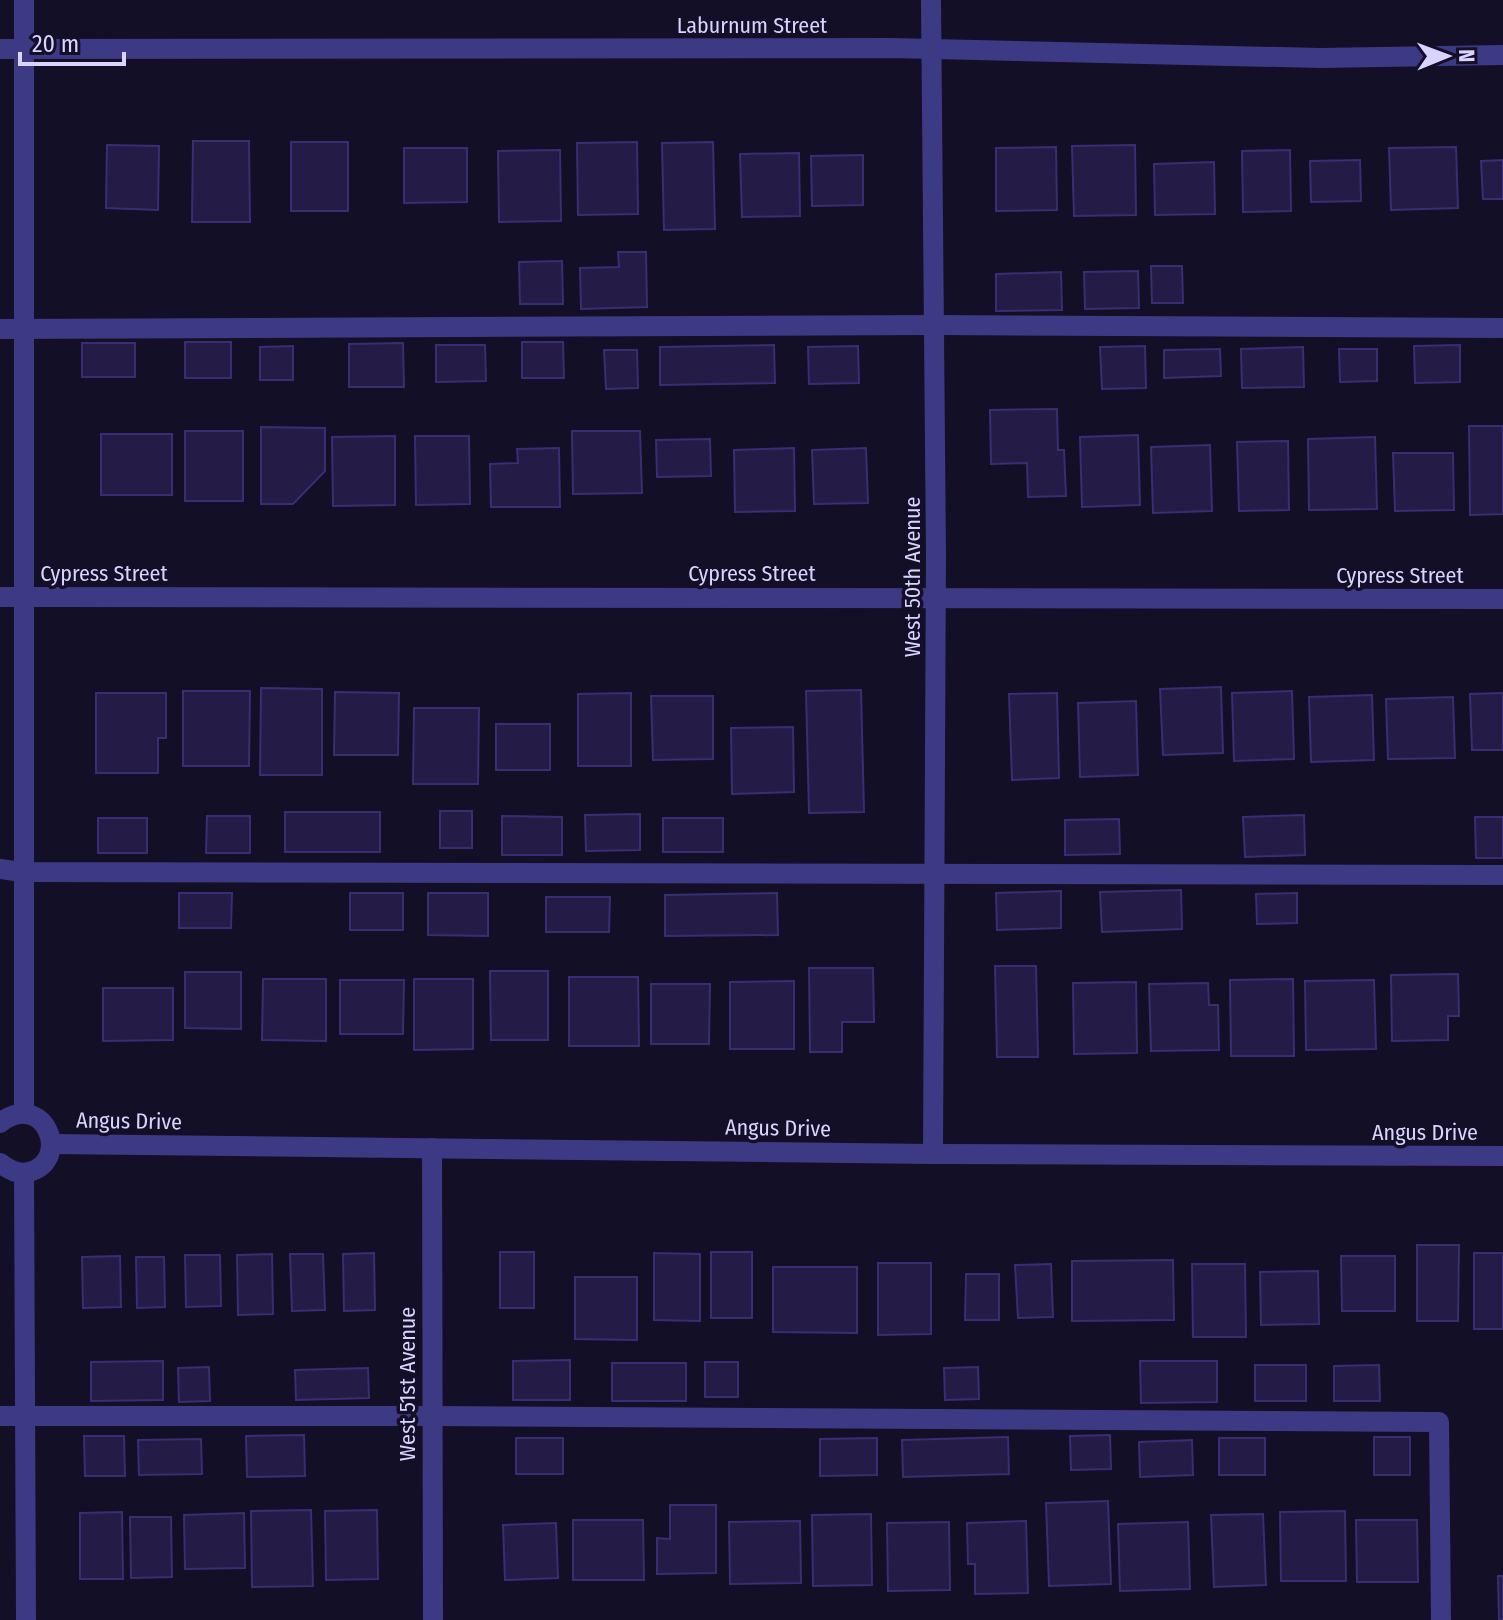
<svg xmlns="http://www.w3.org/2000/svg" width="1503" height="1620" viewBox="0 0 1503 1620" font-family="'Fira Sans Condensed',sans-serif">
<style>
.building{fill:#241b47;stroke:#3b2d73;stroke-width:2}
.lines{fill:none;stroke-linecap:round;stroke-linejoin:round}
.minor{stroke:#3d3a85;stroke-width:20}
.labels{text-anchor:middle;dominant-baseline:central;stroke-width:7;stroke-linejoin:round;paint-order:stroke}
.street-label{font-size:22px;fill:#d9d4ff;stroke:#130f26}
</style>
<rect width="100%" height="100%" fill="#130f26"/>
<g class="building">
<polygon points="193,141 249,141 250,222 192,222"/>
<rect x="291" y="142" width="57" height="69"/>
<polygon points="637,142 638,214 578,215 577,143"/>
<polygon points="713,142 715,229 664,230 662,143"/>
<polygon points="107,145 159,146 158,210 106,208"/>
<polygon points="1135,145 1136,215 1074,216 1072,146"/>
<polygon points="1056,147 1057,210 996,211 996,148"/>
<polygon points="1456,147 1458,208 1391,210 1389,148"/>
<polygon points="404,148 467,148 467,202 404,203"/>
<polygon points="560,150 561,221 499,222 498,151"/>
<polygon points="1290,150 1291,211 1243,212 1242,151"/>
<polygon points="799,153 800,216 742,217 740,154"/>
<polygon points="863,155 863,205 812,206 811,156"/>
<polygon points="1360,160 1361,201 1311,202 1310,161"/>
<polygon points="1503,160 1503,199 1483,199 1481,161"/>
<polygon points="1214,162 1215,214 1155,215 1154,164"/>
<polygon points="618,252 646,252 647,307 581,309 580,268 619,267"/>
<polygon points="562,261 563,304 520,304 519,262"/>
<polygon points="1151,266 1182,266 1183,303 1152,303"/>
<polygon points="1138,271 1139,308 1085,309 1084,272"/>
<polygon points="1061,272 1062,310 996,311 996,274"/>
<rect x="185" y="342" width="46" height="36"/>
<polygon points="522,342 563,342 564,378 522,378"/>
<rect x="82" y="343" width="53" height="34"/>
<polygon points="403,343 404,387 349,387 349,344"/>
<polygon points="436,345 485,345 486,381 436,382"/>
<polygon points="774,345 775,383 660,385 660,347"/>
<polygon points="1460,345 1460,382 1415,383 1414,346"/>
<polygon points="293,346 293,380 260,380 260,347"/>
<polygon points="858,346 859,383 809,384 808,347"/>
<polygon points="1145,346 1146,388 1102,389 1100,347"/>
<polygon points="1303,347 1304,387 1242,388 1241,349"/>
<polygon points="1220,349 1221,376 1164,378 1164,350"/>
<polygon points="1339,349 1377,349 1377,381 1340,382"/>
<polygon points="604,350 637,350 638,388 606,389"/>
<polygon points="1057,409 1058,450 1064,450 1066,496 1028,497 1027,463 991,464 990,410"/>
<polygon points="1469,426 1503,426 1503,514 1470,515"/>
<polygon points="261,427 325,428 325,471 293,504 261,504"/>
<rect x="185" y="431" width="58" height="70"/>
<polygon points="572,431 640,431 642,493 573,494"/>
<rect x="101" y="434" width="71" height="61"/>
<polygon points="1138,435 1140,505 1082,507 1080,437"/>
<polygon points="395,436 395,505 333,506 332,437"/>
<polygon points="415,436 469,436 470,504 416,505"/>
<polygon points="1375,437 1377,509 1309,510 1308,439"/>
<polygon points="710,439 711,476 657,477 656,440"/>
<polygon points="1288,441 1289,510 1239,511 1237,442"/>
<polygon points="1210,445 1212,511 1153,513 1151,447"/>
<polygon points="559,448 560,507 491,507 490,464 518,463 517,449"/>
<polygon points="794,448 795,511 735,512 734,450"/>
<polygon points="866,448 868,503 814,504 812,450"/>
<polygon points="1393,453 1453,453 1454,510 1395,511"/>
<polygon points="1221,687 1223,753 1163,755 1160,689"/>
<polygon points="261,688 322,689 322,775 260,775"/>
<polygon points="861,690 864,812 809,813 806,691"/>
<polygon points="183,691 250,691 249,766 183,766"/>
<polygon points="1292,691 1294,759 1234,761 1232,693"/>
<polygon points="335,692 399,693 398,755 334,755"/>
<polygon points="96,693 166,693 166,738 158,738 158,773 96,773"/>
<polygon points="631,693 631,766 578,766 578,694"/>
<polygon points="1057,693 1059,778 1012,780 1009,694"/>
<polygon points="1503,693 1503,750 1472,750 1470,694"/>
<polygon points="1372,695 1374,760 1311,762 1309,697"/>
<polygon points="651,696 713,696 713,759 653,760"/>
<polygon points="1453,697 1455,758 1388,759 1386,699"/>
<polygon points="1136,701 1138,775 1080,777 1078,703"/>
<polygon points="414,708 479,708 478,784 413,784"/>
<rect x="496" y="724" width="54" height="46"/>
<polygon points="793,727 794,792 732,794 731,728"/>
<rect x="440" y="811" width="32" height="37"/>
<rect x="285" y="812" width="95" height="40"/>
<polygon points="640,814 640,850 586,851 585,815"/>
<polygon points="1304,815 1305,855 1245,857 1243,817"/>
<polygon points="207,816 250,816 250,853 206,853"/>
<polygon points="502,816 562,817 562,855 502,855"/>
<polygon points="1475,817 1503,817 1503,858 1476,858"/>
<rect x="98" y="818" width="49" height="35"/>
<rect x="663" y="818" width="60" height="34"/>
<polygon points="1119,819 1120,854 1065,855 1065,820"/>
<polygon points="1181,890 1182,929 1102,932 1100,892"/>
<polygon points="1061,891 1061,928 997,930 996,893"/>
<polygon points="179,893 232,893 231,928 179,928"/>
<rect x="350" y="893" width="53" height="37"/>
<polygon points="428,893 488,893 488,936 428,935"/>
<polygon points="777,893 778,935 665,936 665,895"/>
<polygon points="1297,893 1297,923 1257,924 1256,894"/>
<polygon points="546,897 610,897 609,932 546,932"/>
<polygon points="995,966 1036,966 1038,1057 997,1057"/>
<polygon points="809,968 873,968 874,1022 842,1022 842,1052 810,1052"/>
<polygon points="490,971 548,971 548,1040 491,1040"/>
<polygon points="185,972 241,972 241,1029 185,1028"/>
<polygon points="1458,974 1459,1016 1448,1016 1448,1040 1392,1041 1391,975"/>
<polygon points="569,977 638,977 639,1046 569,1046"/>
<polygon points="263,979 326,979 326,1041 262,1040"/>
<polygon points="414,979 473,979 473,1049 414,1050"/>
<polygon points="1293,979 1294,1056 1231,1056 1230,980"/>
<polygon points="340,980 404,980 403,1034 340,1034"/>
<polygon points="1374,980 1376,1049 1306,1050 1305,981"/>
<polygon points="794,981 794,1049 730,1049 730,982"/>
<polygon points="1136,982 1137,1053 1074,1054 1073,983"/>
<polygon points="1208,983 1209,1005 1218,1005 1219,1050 1151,1051 1149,984"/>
<polygon points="651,984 710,984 709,1044 651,1044"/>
<polygon points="103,988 173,988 173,1040 103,1041"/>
<polygon points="1417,1245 1459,1245 1458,1321 1417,1321"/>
<rect x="500" y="1252" width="34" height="56"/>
<rect x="711" y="1252" width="41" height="66"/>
<polygon points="374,1253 375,1310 344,1311 343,1254"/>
<polygon points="654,1253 700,1254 700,1321 654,1320"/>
<rect x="1474" y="1253" width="29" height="76"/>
<polygon points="272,1254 273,1314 238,1315 237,1255"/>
<polygon points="290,1254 323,1254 325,1310 292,1311"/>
<polygon points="185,1255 220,1255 221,1306 186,1307"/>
<polygon points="120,1256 121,1307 83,1308 82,1257"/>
<polygon points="1341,1256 1395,1256 1395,1311 1342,1311"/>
<polygon points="136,1257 164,1257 165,1307 137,1308"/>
<polygon points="1173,1260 1174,1320 1072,1321 1072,1261"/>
<polygon points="878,1263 931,1263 931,1334 878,1335"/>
<polygon points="1051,1264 1053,1317 1018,1318 1015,1265"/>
<polygon points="1192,1264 1245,1264 1246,1337 1193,1337"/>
<polygon points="773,1267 857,1267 857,1333 773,1332"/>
<polygon points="1318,1271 1319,1324 1261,1325 1260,1272"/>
<polygon points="966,1274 999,1274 999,1320 965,1320"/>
<polygon points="575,1277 637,1277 637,1340 575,1339"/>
<polygon points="570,1360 570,1400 513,1400 513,1361"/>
<polygon points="163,1361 163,1400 91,1401 91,1362"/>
<polygon points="1140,1361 1217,1361 1217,1402 1141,1403"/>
<rect x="705" y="1362" width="33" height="35"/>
<rect x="612" y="1363" width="74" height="38"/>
<rect x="1255" y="1365" width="51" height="36"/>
<polygon points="1379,1365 1380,1401 1334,1401 1334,1366"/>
<polygon points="209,1367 210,1401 179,1402 178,1368"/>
<polygon points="978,1367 979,1399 945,1400 944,1368"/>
<polygon points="368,1368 369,1398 296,1400 295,1370"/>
<polygon points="304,1435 305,1476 247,1477 246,1436"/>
<polygon points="1110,1435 1111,1469 1071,1470 1070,1436"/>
<polygon points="84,1436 124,1436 125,1476 85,1476"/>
<polygon points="1008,1437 1009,1474 903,1477 902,1440"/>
<rect x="1374" y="1437" width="36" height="38"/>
<rect x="516" y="1438" width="47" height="36"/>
<polygon points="877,1438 877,1475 820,1476 820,1439"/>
<rect x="1219" y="1438" width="46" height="37"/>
<polygon points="201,1439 202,1474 139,1475 138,1440"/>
<polygon points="1192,1440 1193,1475 1140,1477 1139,1442"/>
<polygon points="1108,1501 1111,1584 1049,1586 1046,1503"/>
<polygon points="670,1505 716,1505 716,1573 657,1574 657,1538 670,1539"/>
<polygon points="311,1510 313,1586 252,1587 251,1511"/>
<polygon points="377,1510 378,1579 326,1580 325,1511"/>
<polygon points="1345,1511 1346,1581 1281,1581 1280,1512"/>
<polygon points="122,1512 123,1579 80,1579 80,1513"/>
<polygon points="244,1513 245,1568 185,1569 184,1515"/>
<polygon points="871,1514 872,1585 813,1586 812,1515"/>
<polygon points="1263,1514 1266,1585 1214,1587 1211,1515"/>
<polygon points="130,1517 171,1517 172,1577 131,1578"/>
<polygon points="573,1520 643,1520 644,1580 573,1580"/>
<polygon points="1356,1520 1417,1520 1418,1582 1357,1582"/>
<polygon points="800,1521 801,1583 730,1584 729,1522"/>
<polygon points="1026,1521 1028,1593 975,1594 975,1564 968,1564 967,1523"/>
<polygon points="949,1522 950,1590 888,1591 887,1523"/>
<polygon points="1188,1522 1190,1589 1120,1591 1118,1524"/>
<polygon points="556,1523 558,1578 505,1580 503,1525"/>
<polygon points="1498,1576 1503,1576 1503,1620 1499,1620"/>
</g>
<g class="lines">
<g class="minor">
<polyline points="24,0 24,1113"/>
<polyline points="931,0 936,555 933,1154"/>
<polyline points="0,49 891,48 1320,58 1503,55"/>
<polyline points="0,329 935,325 1503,328"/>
<polyline points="0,597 1503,599"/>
<polyline points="0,869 22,872 1503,875"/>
<path d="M0,1123c44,-34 73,37 29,49 -11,3 -20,-2 -29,-9"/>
<polyline points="51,1144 933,1154 1503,1156"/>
<polyline points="432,1148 433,1620"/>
<polyline points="24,1173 26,1620"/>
<polyline points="0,1416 431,1416 1439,1422 1441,1620"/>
</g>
</g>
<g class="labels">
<g class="street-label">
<text x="752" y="25">Laburnum Street</text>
<text x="104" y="573">Cypress Street</text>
<text x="752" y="573">Cypress Street</text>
<text x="1400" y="575">Cypress Street</text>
<text transform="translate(912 577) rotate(-90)">West 50th Avenue</text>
<text transform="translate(129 1121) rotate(1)">Angus Drive</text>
<text transform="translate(778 1128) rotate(1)">Angus Drive</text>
<text x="1425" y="1132">Angus Drive</text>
<text transform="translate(407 1384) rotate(-90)">West 51st Avenue</text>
</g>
</g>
<g transform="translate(1447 56) rotate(89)" stroke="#130f26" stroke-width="6" paint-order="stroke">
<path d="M0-6L14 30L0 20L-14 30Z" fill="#d9d4ff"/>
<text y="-12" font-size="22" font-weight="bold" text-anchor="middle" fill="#d9d4ff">N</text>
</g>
<path d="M20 52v12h104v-12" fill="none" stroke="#d9d4ff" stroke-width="4"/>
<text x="32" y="52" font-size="24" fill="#d9d4ff" stroke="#130f26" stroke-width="6" paint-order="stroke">20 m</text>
</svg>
